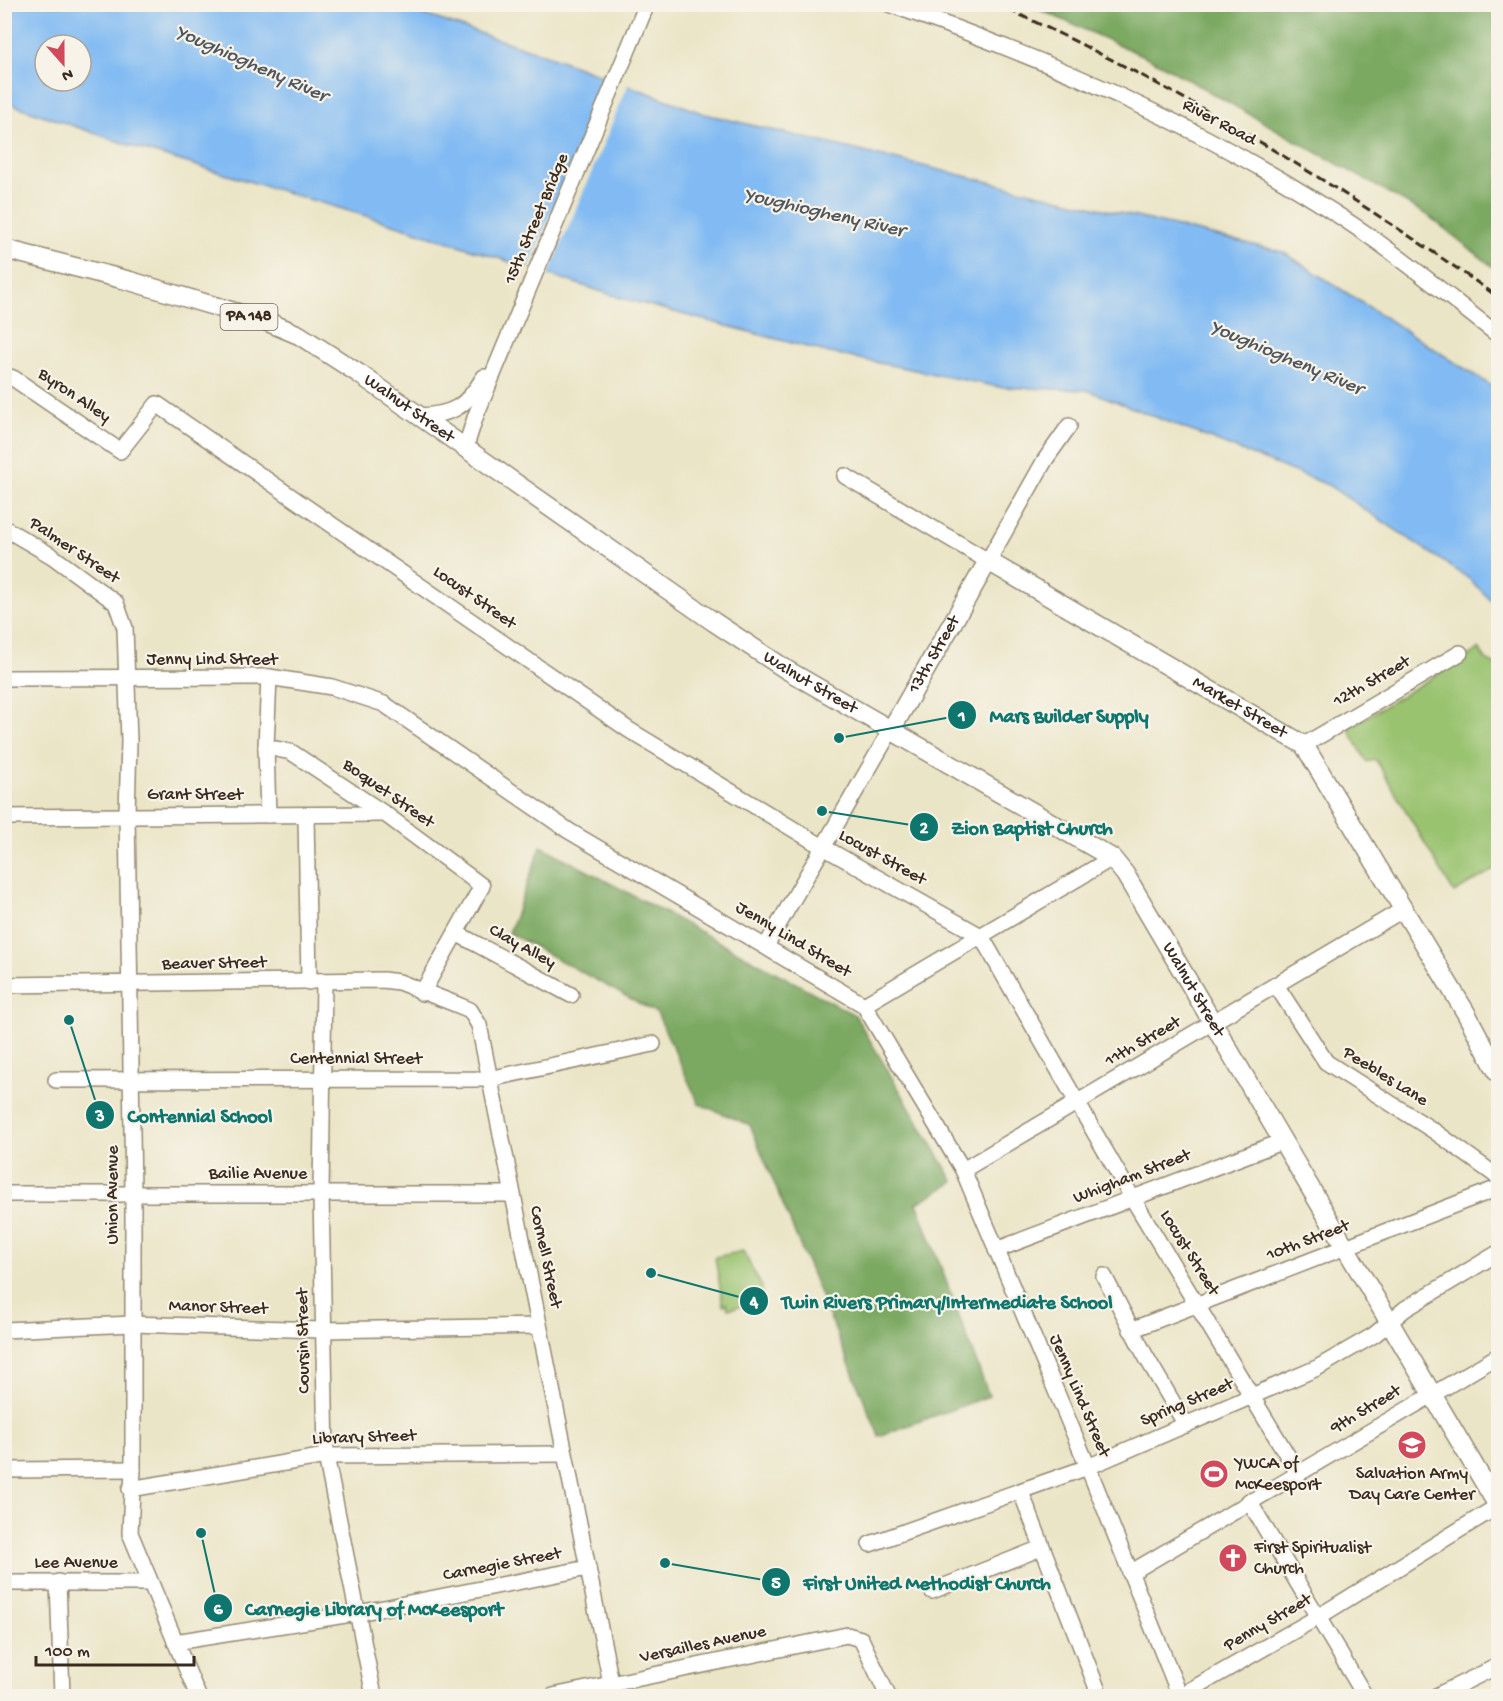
<svg xmlns="http://www.w3.org/2000/svg" width="1503" height="1701" viewBox="0 0 1503 1701" font-family="'Gochi Hand',sans-serif">
<style>
.green{fill:#9ac36f;stroke:#6a7646;stroke-width:1.5}
.forest{fill:#7ba962;stroke:#5b6a40;stroke-width:1.5}
.water{fill:#82bbf3;stroke:#5e7288;stroke-width:1.5;fill-rule:evenodd}
.pier{fill:#ebe5c7}
.lines{fill:none;stroke-linecap:round;stroke-linejoin:round}
.minor-casing{stroke:#938872;stroke-width:18}
.major-casing{stroke:#938872;stroke-width:21}
.minor{stroke:#fff;stroke-width:15}
.major{stroke:#fff;stroke-width:18}
.rail{stroke:#3b2a1e;stroke-width:3;stroke-dasharray:9 4.5;stroke-linecap:butt}
.labels{text-anchor:middle;dominant-baseline:central;stroke-width:4.5;stroke-linejoin:round;paint-order:stroke}
.shield{fill:#f7f3e8;stroke:#73665b;stroke-width:1.5}
.shield-label{font-size:16px;font-weight:bold;fill:#3b2a1e}
.street-label{font-size:18px;fill:#3b2a1e;stroke:#f7f3e8}
.poi-label{font-size:18px;fill:#3b2a1e;stroke:#f7f3e8;text-anchor:start}
.water-label{font-size:20px;font-style:italic;fill:#50565e;stroke:#f7f3e8}
.leader{fill:none;stroke:#0f766e;stroke-width:2}
.callout-dot{fill:#0f766e;stroke:#f7f3e8;stroke-width:2}
.mark-label{font-size:18px;text-anchor:middle;font-weight:bold;fill:#fff}
.callout-label{font-size:20px;text-anchor:middle;font-weight:bold;fill:#0f766e;stroke:#f7f3e8;stroke-width:4.5;stroke-linejoin:round;paint-order:stroke}
</style>
<rect width="100%" height="100%" fill="#f7f3e8"/>
<filter id="ink" filterUnits="userSpaceOnUse"><feTurbulence type="fractalNoise" baseFrequency=".0167" numOctaves="2"/><feDisplacementMap in="SourceGraphic" scale="12" xChannelSelector="R" yChannelSelector="G"/><feConvolveMatrix kernelMatrix="1 2 1 2 8 2 1 2 1" color-interpolation-filters="sRGB"/></filter>
<filter id="wash" filterUnits="userSpaceOnUse"><feTurbulence type="fractalNoise" baseFrequency=".008" numOctaves="4" result="noise"/><feDisplacementMap in="SourceGraphic" scale="24" xChannelSelector="R" yChannelSelector="G"/><feGaussianBlur stdDeviation="1.35" result="paint"/><feColorMatrix in="noise" values="0 0 0 0 0 0 0 0 0 0 0 0 0 0 0 0 0 1.4 0 .05"/><feComposite in="paint" operator="in"/></filter>
<g filter="url(#wash)">
<rect width="100%" height="100%" fill="#ebe5c7"/>
<g class="green">
<polygon points="1479,649 1486,660 1498,666 1498,867 1454,893 1376,760 1367,762 1348,728"/>
<polygon points="743,1251 762,1287 761,1302 728,1309 727,1304 723,1305 715,1257"/>
</g>
<g class="forest">
<polygon points="1029,5 1498,5 1498,271 1426,214 1155,61"/>
<polygon points="541,846 855,1015 954,1182 917,1203 989,1396 879,1436 750,1125 699,1104 657,1013 509,933"/>
</g>
<path class="water" d="M5,5h390l157,52 153,57 578,138 215,138v217l-30,-29 -140,-93 -241,-95 -88,-3 -169,-34 -209,-55 -218,-71 -266,-79 -132,-46zM45,45h36v36h-36z"/>
<polygon class="pier" points="609,75 629,83 547,278 527,271"/>
</g>
<g filter="url(#ink)">
<g class="lines">
<g class="minor-casing">
<g id="minor">
<path d="M889,4c166,58 327,128 473,227 47,32 91,69 136,104"/>
<polyline points="4,375 13,378 120,451 157,404 629,730 823,847 981,936 1133,1199 1298,1473"/>
<path d="M418,416c35,-1 48,-9 66,-39"/>
<polyline points="465,449 476,415 647,4"/>
<polyline points="845,476 988,561 1045,460 1069,426"/>
<polyline points="4,528 52,556 116,603 125,628 129,741 127,814 133,1194 133,1469 130,1533 198,1696"/>
<polyline points="4,678 269,677 332,687 384,704 569,831 864,1005 963,1170 1088,1467 1180,1696 1318,1617 1498,1506"/>
<polyline points="1304,745 1460,653"/>
<polyline points="266,747 291,752 385,814 482,886 422,993"/>
<polyline points="268,815 266,747 269,677"/>
<polyline points="306,815 309,982"/>
<polyline points="4,817 385,814"/>
<polyline points="456,933 571,995"/>
<polyline points="766,946 891,730"/>
<polyline points="324,981 321,1193 326,1456 374,1696"/>
<polyline points="4,985 383,980 399,982 453,1003 470,1010 479,1025 611,1683"/>
<polyline points="1276,985 1326,1062 1434,1131 1498,1177"/>
<polyline points="864,1005 1112,858"/>
<polyline points="56,1080 489,1079 653,1044"/>
<polyline points="963,1170 1404,909"/>
<polyline points="4,1194 512,1194"/>
<polyline points="996,1250 1281,1142"/>
<polyline points="1104,1276 1145,1355 1186,1425"/>
<polyline points="4,1330 132,1324 322,1330 539,1326"/>
<polyline points="1131,1330 1498,1188"/>
<polyline points="4,1470 133,1469"/>
<polyline points="130,1489 326,1456 564,1454"/>
<polyline points="1021,1492 1100,1696"/>
<polyline points="1249,1501 1365,1696"/>
<polyline points="870,1544 1088,1467 1317,1368 1374,1335 1405,1309 1498,1253"/>
<polyline points="1130,1573 1498,1356"/>
<polyline points="58,1582 62,1696"/>
<polyline points="4,1583 149,1583"/>
<polyline points="932,1591 1041,1548"/>
<polyline points="175,1642 358,1613 588,1568"/>
<polyline points="553,1696 847,1635 861,1639 888,1696"/>
<polyline points="1436,1696 1498,1666"/>
</g>
</g>
<g class="major-casing">
<g id="major">
<path id="s1" d="M4,249l126,32 138,41 31,13 59,38 356,249 73,48 325,188 13,16 373,632"/>
<path id="s2" d="M891,730l97,-169 316,184 162,268 32,60"/>
</g>
</g>
<use href="#minor" class="minor"/>
<use href="#major" class="major"/>
<path class="rail" d="M996,4c178,80 343,181 502,293"/>
</g>
</g>
<defs>
<g id="school-disc" transform="scale(1.5)"><circle r="9.5" fill="#d1495b" stroke="#f7f3e8"/><path d="M0-5L7-2L0 1L-7-2ZM-4 1L0 2.5L4 1V4Q0 6-4 4Z" fill="#fff"/></g>
<g id="stadium-disc" transform="scale(1.5)"><circle r="9.5" fill="#d1495b" stroke="#f7f3e8"/><path d="M0-5a6.5 5 0 1 0 0 10a6.5 5 0 1 0 0-10ZM-3.5-1.8h7v3.6h-7Z" fill="#fff"/></g>
<g id="church-disc" transform="scale(1.5)"><circle r="9.5" fill="#d1495b" stroke="#f7f3e8"/><path d="M-1.2-6h2.4v3.5h3.3v2.4h-3.3V6h-2.4V-.1h-3.3v-2.4h3.3Z" fill="#fff"/></g>
</defs>
<g fill-rule="evenodd">
<use href="#school-disc" x="1412" y="1445"/>
<use href="#stadium-disc" x="1214" y="1474"/>
<use href="#church-disc" x="1233" y="1558"/>
</g>
<g class="labels">
<rect class="shield" x="220.5" y="304" width="57" height="26" rx="4.5"/>
<g class="shield-label">
<text x="249" y="317">PA 148</text>
</g>
<g class="street-label">
<text transform="translate(1219 123) rotate(28)">River Road</text>
<text transform="translate(537 219) rotate(-67)">15th Street Bridge</text>
<text transform="translate(74 396) rotate(34)">Byron Alley</text>
<text stroke="none"><textPath href="#s1" startOffset="440">Walnut Street</textPath></text>
<text transform="translate(74 551) rotate(34)">Palmer Street</text>
<text transform="translate(474 598) rotate(35)">Locust Street</text>
<text stroke="none"><textPath href="#s2" startOffset="87">13th Street</textPath></text>
<text x="212" y="660">Jenny Lind Street</text>
<text stroke="none"><textPath href="#s1" startOffset="926">Walnut Street</textPath></text>
<text transform="translate(1372 682) rotate(-30)">12th Street</text>
<text stroke="none"><textPath href="#s2" startOffset="486">Market Street</textPath></text>
<text transform="translate(388 794) rotate(35)">Boquet Street</text>
<text x="195" y="795">Grant Street</text>
<text transform="translate(882 858) rotate(29)">Locust Street</text>
<text transform="translate(793 940) rotate(31)">Jenny Lind Street</text>
<text transform="translate(522 947) rotate(29)">Clay Alley</text>
<text transform="translate(214 964) rotate(-1)">Beaver Street</text>
<text stroke="none"><textPath href="#s1" startOffset="1430">Walnut Street</textPath></text>
<text transform="translate(1143 1042) rotate(-30)">11th Street</text>
<text x="356" y="1059">Centennial Street</text>
<text transform="translate(1385 1077) rotate(32)">Peebles Lane</text>
<text x="258" y="1174">Bailie Avenue</text>
<text transform="translate(1132 1177) rotate(-21)">Whigham Street</text>
<text transform="translate(113 1195) rotate(-90)">Union Avenue</text>
<text transform="translate(1308 1241) rotate(-21)">10th Street</text>
<text transform="translate(1189 1253) rotate(58)">Locust Street</text>
<text transform="translate(545 1257) rotate(78)">Cornell Street</text>
<text transform="translate(218 1308) rotate(2)">Manor Street</text>
<text transform="translate(304 1341) rotate(-91)">Coursin Street</text>
<text transform="translate(1079 1396) rotate(67)">Jenny Lind Street</text>
<text transform="translate(1187 1403) rotate(-23)">Spring Street</text>
<text transform="translate(1366 1410) rotate(-31)">9th Street</text>
<text transform="translate(364 1438) rotate(-2)">Library Street</text>
<text x="76" y="1563">Lee Avenue</text>
<text transform="translate(502 1565) rotate(-11)">Carnegie Street</text>
<text transform="translate(1268 1623) rotate(-30)">Penny Street</text>
<text transform="translate(703 1645) rotate(-12)">Versailles Avenue</text>
</g>
<g class="poi-label">
<text x="1235" y="1464">YWCA of<tspan x="1235" dy="21">McKeesport</tspan></text>
<text x="1412" y="1474" text-anchor="middle">Salvation Army<tspan x="1412" dy="21">Day Care Center</tspan></text>
<text x="1254" y="1548">First Spiritualist<tspan x="1254" dy="21">Church</tspan></text>
</g>
<g class="water-label">
<text transform="translate(251 65) rotate(24)">Youghiogheny River</text>
<text transform="translate(824 214) rotate(13)">Youghiogheny River</text>
<text transform="translate(1286 359) rotate(23)">Youghiogheny River</text>
</g>
</g>
<path class="leader" d="M839 738L962 715M822 811L924 827M69 1020L100 1115M651 1273L754 1301M665 1563L776 1582M201 1533L218 1608"/>
<g class="callout-dot">
<circle cx="839" cy="738" r="6"/>
<circle cx="822" cy="811" r="6"/>
<circle cx="69" cy="1020" r="6"/>
<circle cx="651" cy="1273" r="6"/>
<circle cx="665" cy="1563" r="6"/>
<circle cx="201" cy="1533" r="6"/>
<circle cx="962" cy="715" r="15"/>
<circle cx="924" cy="827" r="15"/>
<circle cx="100" cy="1115" r="15"/>
<circle cx="754" cy="1301" r="15"/>
<circle cx="776" cy="1582" r="15"/>
<circle cx="218" cy="1608" r="15"/>
</g>
<g class="mark-label">
<text x="962" y="721">1</text>
<text x="924" y="833">2</text>
<text x="100" y="1121">3</text>
<text x="754" y="1307">4</text>
<text x="776" y="1588">5</text>
<text x="218" y="1614">6</text>
</g>
<g class="callout-label">
<text x="1069" y="722">Mars Builder Supply</text>
<text x="1032" y="834">Zion Baptist Church</text>
<text x="200" y="1122">Contennial School</text>
<text x="947" y="1308">Twin Rivers Primary/Intermediate School</text>
<text x="927" y="1589">First United Methodist Church</text>
<text x="374" y="1615">Carnegie Library of McKeesport</text>
</g>
<rect width="1503" height="1701" fill="none" stroke="#f7f3e8" stroke-width="24"/>
<g transform="translate(63 63) rotate(159)"><circle r="28" fill="#f7f3e8" stroke="#aca397" stroke-width="1.5"/>
<path d="M0-4.5L10 22L0 15L-10 22Z" fill="#d1495b"/>
<text y="-9" font-size="16" font-weight="bold" text-anchor="middle" fill="#3b2a1e">N</text>
</g>
<path d="M36 1656v9h158v-9" fill="none" stroke="#3b2a1e" stroke-width="3"/>
<text x="45" y="1656" font-size="18" fill="#3b2a1e" stroke="#f7f3e8" stroke-width="4.5" paint-order="stroke">100 m</text>
</svg>
